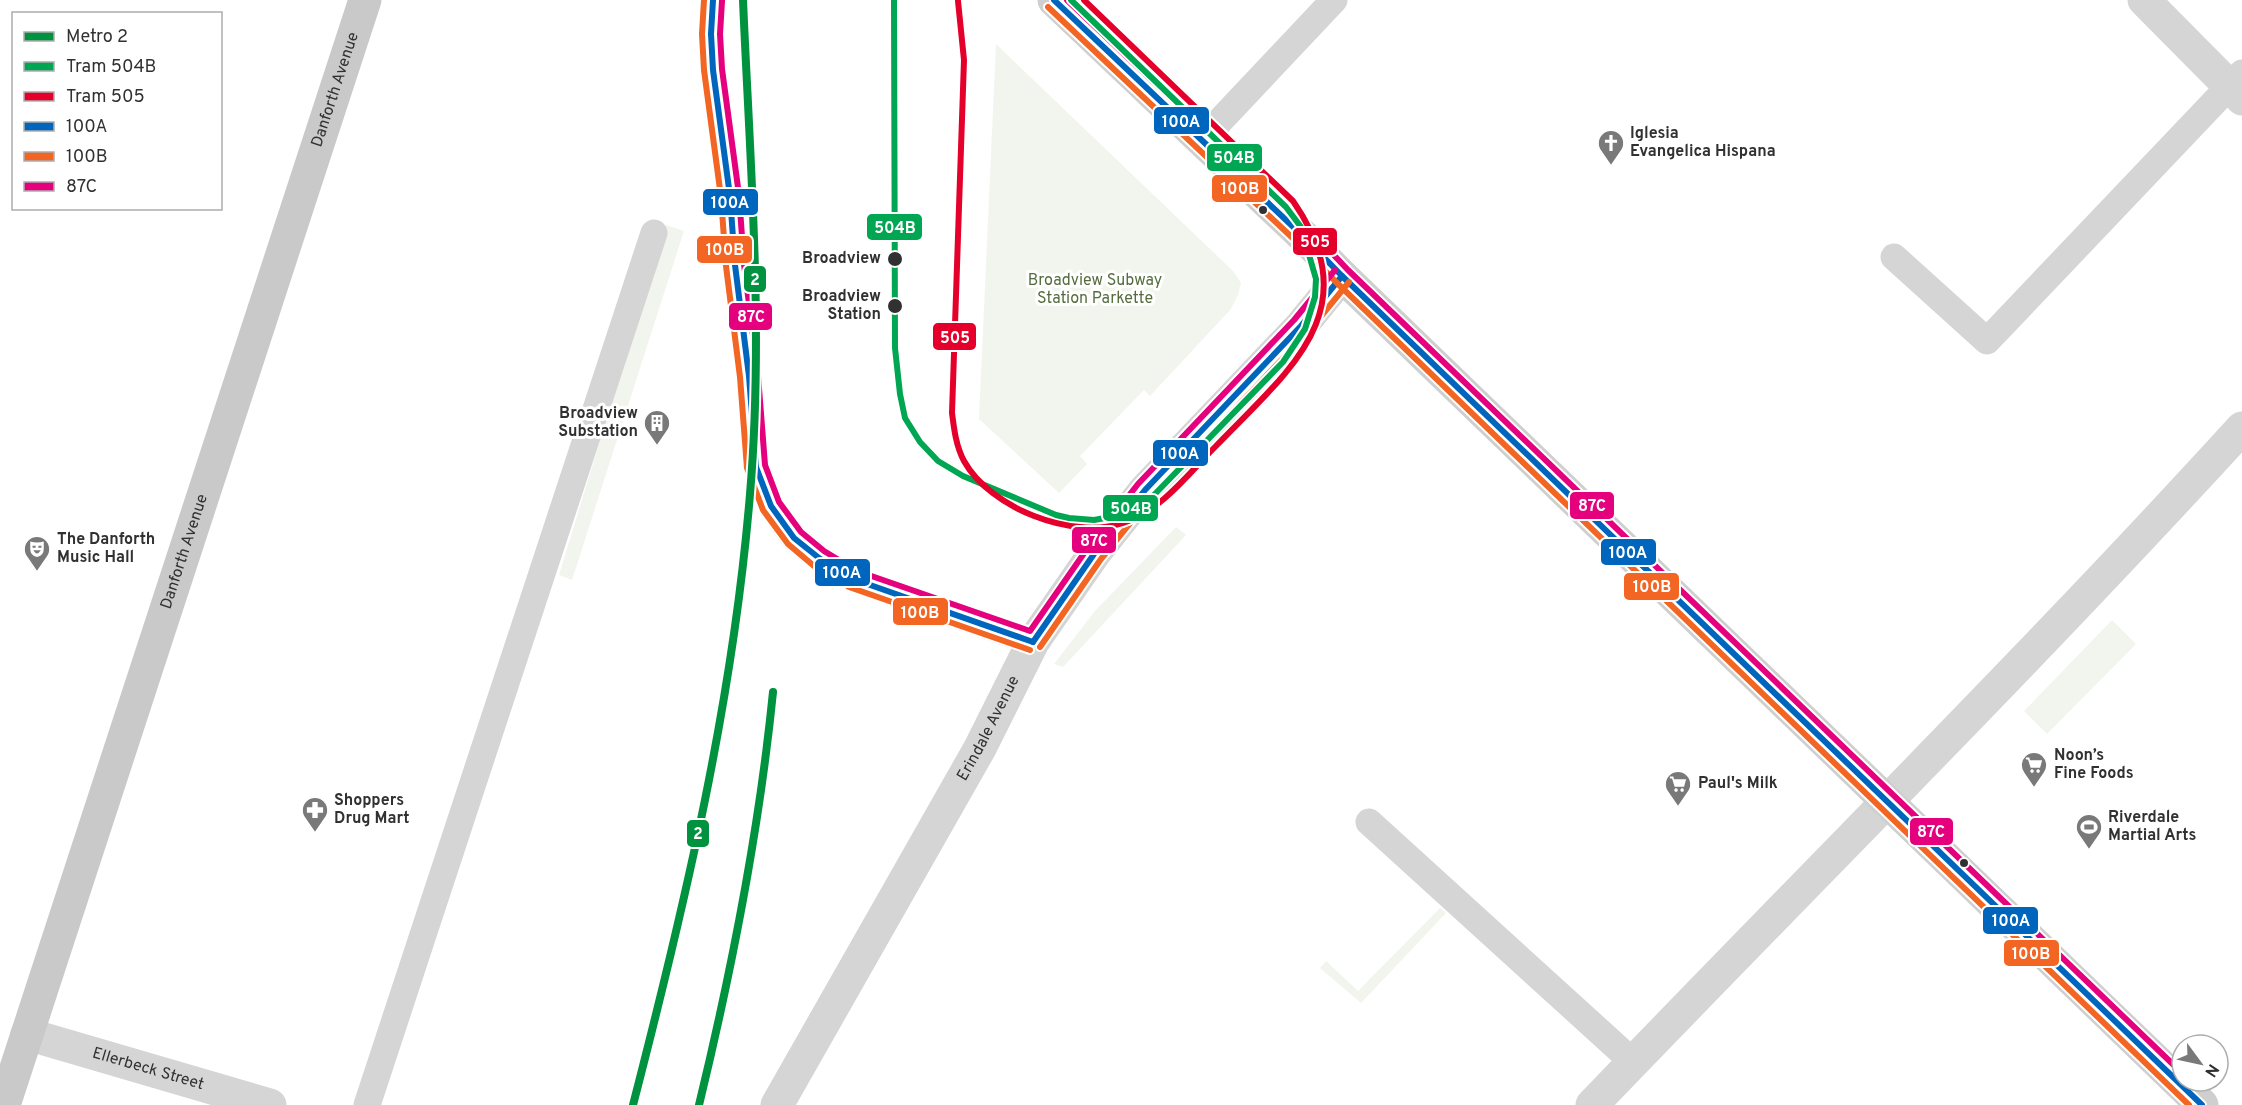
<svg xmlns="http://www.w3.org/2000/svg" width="2242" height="1105" viewBox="0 0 2242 1105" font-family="Overpass,sans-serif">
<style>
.green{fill:#f2f5ed}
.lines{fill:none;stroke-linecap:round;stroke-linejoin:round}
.lane{stroke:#d5d5d5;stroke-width:27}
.street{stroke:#d5d5d5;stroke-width:33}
.secondary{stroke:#cfcfcf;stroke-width:33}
.primary{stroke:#c9c9c9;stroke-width:33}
.bus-1-casing{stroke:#fff;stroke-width:10}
.bus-2-casing{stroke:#fff;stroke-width:10}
.bus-3-casing{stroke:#fff;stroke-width:10}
.bus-1{stroke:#0065bd;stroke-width:6}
.bus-2{stroke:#f26522;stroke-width:6}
.bus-3{stroke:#e5007d;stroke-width:6}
.tram-1-casing{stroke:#fff;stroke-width:10}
.tram-2-casing{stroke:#fff;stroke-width:10}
.tram-1{stroke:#00a651;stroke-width:6}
.tram-2{stroke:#e4002b;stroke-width:6}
.metro-1-casing{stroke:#fff;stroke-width:12}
.metro-1{stroke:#00923f;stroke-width:8}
.bus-dot{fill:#313131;stroke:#fff;stroke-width:2}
.labels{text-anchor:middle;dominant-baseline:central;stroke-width:6;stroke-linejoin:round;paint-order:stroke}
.street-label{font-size:16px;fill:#313131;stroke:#fff}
.poi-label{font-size:16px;font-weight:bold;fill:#313131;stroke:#fff;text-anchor:start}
.stop-label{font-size:16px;font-weight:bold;fill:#313131;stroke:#fff;text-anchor:end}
.park-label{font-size:16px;fill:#556d3e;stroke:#fff}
.line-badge{stroke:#fff;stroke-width:2}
.badge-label{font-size:16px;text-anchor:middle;font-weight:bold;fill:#fff}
</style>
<rect width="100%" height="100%" fill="#fff"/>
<g class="green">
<polygon points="996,44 1233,271 1241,283 1238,295 1231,309 1150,396 1144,390 1080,456 1087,464 1059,493 979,419"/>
<polygon points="666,225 684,231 572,580 559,575"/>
<polygon points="1176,527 1186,535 1063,667 1054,664 1095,611"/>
<polygon points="2112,620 2136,644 2047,734 2024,711"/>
<polygon points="1440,908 1446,913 1361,1003 1320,968 1326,961 1358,991"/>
</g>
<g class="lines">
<g class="lane">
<polyline points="713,0 711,34 713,70 730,196 735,265 749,376 756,467 771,506 794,538 819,558 853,579 1033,642"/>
<polyline points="1202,140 1334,0"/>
<polyline points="1894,257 1987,341 2242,73"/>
<polyline points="1369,822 1633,1062"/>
<polyline points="367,1105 654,233"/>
</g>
<g class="street">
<polyline points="2144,0 2242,99"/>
<path id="s1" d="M27,1034l243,71"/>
<path id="s2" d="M777,1105l203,-357 53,-106 61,-88 51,-64 156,-164 41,-50"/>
<path d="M1592,1105c217,-226 439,-446 650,-677"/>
</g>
<polyline class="secondary" points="1054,0 1306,239 1342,276 2202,1105"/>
<path class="primary" id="s3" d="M4,1105l361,-1105"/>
<g class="bus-1-casing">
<g id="bus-1">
<polyline points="713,0 711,34 713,70 730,196 735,265 749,376 756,467 771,506 794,538 819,558 853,579 1033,642"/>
<polyline points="1054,0 1306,239 1342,276 2202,1105"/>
<polyline points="1033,642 1094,554 1145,490 1301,326 1342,276"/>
</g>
</g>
<g class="bus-2-casing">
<g id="bus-2">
<polyline points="704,0 702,34 704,70 721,197 726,266 740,377 747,468 763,510 788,544 814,566 849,587 1030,650"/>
<polyline points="1048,7 1300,245 1336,282 2189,1105"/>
<polyline points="1040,647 1101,559 1152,496 1308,332 1349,282"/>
</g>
</g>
<g class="bus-3-casing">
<g id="bus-3">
<polyline points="1067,0 1312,232 1348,270 2182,1073"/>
<polyline points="722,1 720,34 722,69 739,195 744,264 758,375 765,465 779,502 801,532 824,551 857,571 1030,631 1087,549 1138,484 1294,320 1335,270"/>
</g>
</g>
<use href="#bus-1" class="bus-1"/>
<use href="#bus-2" class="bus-2"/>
<use href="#bus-3" class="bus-3"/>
<g class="tram-1-casing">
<polyline id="tram-1" points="894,0 895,348 900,394 905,418 920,442 938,461 963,476 1056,515 1069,518 1094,520 1116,516 1153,496 1283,362 1305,329 1315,297 1316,279 1301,227 1286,207 1071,0"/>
</g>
<g class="tram-2-casing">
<path id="tram-2" d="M958,1l6,59 -12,353c2,16 4,33 12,48 26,47 108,79 159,62 39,-13 65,-49 93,-77 73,-76 153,-135 77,-245l-209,-201"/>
</g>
<use href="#tram-1" class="tram-1"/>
<use href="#tram-2" class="tram-2"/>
<g class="metro-1-casing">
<g id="metro-1">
<path d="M633,1105c52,-201 100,-404 117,-611 14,-164 0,-330 -7,-494"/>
<path d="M699,1105c33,-136 60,-273 74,-413"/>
</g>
</g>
<use href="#metro-1" class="metro-1"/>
</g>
<defs>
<g id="church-pin" transform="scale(1.35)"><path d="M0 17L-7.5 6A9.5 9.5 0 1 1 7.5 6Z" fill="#797979" stroke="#fff"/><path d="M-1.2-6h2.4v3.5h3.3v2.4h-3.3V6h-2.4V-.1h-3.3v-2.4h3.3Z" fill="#fff"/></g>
<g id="building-pin" transform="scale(1.35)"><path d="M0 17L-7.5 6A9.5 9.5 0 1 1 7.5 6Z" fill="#797979" stroke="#fff"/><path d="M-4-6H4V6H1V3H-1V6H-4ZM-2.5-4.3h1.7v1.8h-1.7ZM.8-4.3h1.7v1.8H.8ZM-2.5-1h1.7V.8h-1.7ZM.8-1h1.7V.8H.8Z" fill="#fff"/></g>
<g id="theatre-pin" transform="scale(1.35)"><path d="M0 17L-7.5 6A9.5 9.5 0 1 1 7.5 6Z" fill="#797979" stroke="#fff"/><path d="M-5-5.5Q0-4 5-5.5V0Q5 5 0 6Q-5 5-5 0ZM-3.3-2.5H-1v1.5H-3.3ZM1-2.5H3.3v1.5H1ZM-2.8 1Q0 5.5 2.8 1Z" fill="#fff"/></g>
<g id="supermarket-pin" transform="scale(1.35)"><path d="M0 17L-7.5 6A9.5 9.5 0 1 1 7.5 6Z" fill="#797979" stroke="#fff"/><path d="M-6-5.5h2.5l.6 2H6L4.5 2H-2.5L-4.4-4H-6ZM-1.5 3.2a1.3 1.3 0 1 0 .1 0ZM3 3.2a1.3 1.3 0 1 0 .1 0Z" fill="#fff"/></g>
<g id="pharmacy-pin" transform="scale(1.35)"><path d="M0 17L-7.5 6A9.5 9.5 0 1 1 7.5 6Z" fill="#797979" stroke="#fff"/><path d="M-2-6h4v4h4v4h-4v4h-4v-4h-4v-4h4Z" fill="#fff"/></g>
<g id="stadium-pin" transform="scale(1.35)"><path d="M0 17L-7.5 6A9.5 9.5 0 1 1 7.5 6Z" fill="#797979" stroke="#fff"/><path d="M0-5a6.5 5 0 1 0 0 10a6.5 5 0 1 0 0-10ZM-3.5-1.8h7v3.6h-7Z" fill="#fff"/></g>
</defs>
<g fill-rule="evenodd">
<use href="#church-pin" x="1611" y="143"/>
<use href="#building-pin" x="657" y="423"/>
<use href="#theatre-pin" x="37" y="549"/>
<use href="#supermarket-pin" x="2034" y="765"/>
<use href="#supermarket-pin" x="1678" y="784"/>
<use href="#pharmacy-pin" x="315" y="810"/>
<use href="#stadium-pin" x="2089" y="827"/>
</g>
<g class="bus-dot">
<circle cx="1263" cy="210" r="5"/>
<circle cx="895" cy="259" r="8"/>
<circle cx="895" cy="306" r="8"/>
<circle cx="1964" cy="863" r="5"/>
</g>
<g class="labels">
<g class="street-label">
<text stroke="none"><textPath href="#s3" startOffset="1068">Danforth Avenue</textPath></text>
<text stroke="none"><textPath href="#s3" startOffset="582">Danforth Avenue</textPath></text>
<text stroke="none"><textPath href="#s2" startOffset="432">Erindale Avenue</textPath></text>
<text stroke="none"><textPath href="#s1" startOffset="126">Ellerbeck Street</textPath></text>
</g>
<g class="poi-label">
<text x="1630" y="134">Iglesia<tspan x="1630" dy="18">Evangelica Hispana</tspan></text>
<text x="638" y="414" text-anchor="end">Broadview<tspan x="638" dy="18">Substation</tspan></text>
<text x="57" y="540">The Danforth<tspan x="57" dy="18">Music Hall</tspan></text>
<text x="2054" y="756">Noon’s<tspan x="2054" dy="18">Fine Foods</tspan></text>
<text x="1698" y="784">Paul's Milk</text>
<text x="334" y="801">Shoppers<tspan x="334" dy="18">Drug Mart</tspan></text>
<text x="2108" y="818">Riverdale<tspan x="2108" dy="18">Martial Arts</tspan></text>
</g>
<g class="stop-label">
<text x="881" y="259">Broadview</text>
<text x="881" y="297">Broadview<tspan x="881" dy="18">Station</tspan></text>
</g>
<g class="park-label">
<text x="1095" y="281">Broadview Subway<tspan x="1095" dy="18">Station Parkette</tspan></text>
</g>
</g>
<g class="line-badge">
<rect x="1153" y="106" width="57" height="29" rx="6" fill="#0065bd"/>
<rect x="1206" y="143" width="57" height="29" rx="6" fill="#00a651"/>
<rect x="1211" y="174" width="57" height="29" rx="6" fill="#f26522"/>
<rect x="702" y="188" width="57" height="28" rx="6" fill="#0065bd"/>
<rect x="866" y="213" width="57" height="28" rx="6" fill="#00a651"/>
<rect x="1292" y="227" width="46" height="29" rx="6" fill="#e4002b"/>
<rect x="696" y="235" width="57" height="29" rx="6" fill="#f26522"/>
<rect x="743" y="265" width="24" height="28" rx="6" fill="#00923f"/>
<rect x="728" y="302" width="45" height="29" rx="6" fill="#e5007d"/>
<rect x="932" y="322" width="45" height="29" rx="6" fill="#e4002b"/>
<rect x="1152" y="439" width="57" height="28" rx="6" fill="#0065bd"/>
<rect x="1569" y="491" width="46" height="29" rx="6" fill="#e5007d"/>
<rect x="1102" y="494" width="57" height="28" rx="6" fill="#00a651"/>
<rect x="1071" y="526" width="46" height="28" rx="6" fill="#e5007d"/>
<rect x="1600" y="538" width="57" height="28" rx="6" fill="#0065bd"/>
<rect x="814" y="558" width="57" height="29" rx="6" fill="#0065bd"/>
<rect x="1623" y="572" width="57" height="29" rx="6" fill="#f26522"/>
<rect x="892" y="597" width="57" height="29" rx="6" fill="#f26522"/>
<rect x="1909" y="817" width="45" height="29" rx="6" fill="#e5007d"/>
<rect x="686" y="819" width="24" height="29" rx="6" fill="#00923f"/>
<rect x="1982" y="906" width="57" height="29" rx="6" fill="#0065bd"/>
<rect x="2003" y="939" width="57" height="28" rx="6" fill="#f26522"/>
</g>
<g class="badge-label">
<text x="1181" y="127">100A</text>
<text x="1234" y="163">504B</text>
<text x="1240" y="194">100B</text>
<text x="730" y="208">100A</text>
<text x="895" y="233">504B</text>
<text x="1315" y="247">505</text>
<text x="725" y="255">100B</text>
<text x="755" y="285">2</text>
<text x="751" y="322">87C</text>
<text x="955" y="343">505</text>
<text x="1180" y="459">100A</text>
<text x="1592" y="511">87C</text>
<text x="1131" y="514">504B</text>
<text x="1094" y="546">87C</text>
<text x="1628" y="558">100A</text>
<text x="842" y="578">100A</text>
<text x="1652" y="592">100B</text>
<text x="920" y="618">100B</text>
<text x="1931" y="837">87C</text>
<text x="698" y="839">2</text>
<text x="2011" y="926">100A</text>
<text x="2031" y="959">100B</text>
</g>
<rect x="12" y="12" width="210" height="198" fill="#ffffff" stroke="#adadad" stroke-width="1.5"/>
<rect x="24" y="32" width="30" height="9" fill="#00923f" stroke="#adadad" stroke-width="1.5"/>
<text x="66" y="42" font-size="18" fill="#313131">Metro 2</text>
<rect x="24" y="62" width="30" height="9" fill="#00a651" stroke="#adadad" stroke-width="1.5"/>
<text x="66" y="72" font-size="18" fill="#313131">Tram 504B</text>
<rect x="24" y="92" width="30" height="9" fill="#e4002b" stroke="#adadad" stroke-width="1.5"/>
<text x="66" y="102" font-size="18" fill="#313131">Tram 505</text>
<rect x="24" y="122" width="30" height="9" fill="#0065bd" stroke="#adadad" stroke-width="1.5"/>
<text x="66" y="132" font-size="18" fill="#313131">100A</text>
<rect x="24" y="152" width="30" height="9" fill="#f26522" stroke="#adadad" stroke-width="1.5"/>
<text x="66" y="162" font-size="18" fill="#313131">100B</text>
<rect x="24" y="182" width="30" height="9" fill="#e5007d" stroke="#adadad" stroke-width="1.5"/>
<text x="66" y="192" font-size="18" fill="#313131">87C</text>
<g transform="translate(2200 1063) rotate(123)"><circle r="28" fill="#ffffff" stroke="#adadad" stroke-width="1.5"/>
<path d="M0-4.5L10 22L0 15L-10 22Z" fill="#797979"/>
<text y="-9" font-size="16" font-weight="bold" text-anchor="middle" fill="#313131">N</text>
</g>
</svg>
